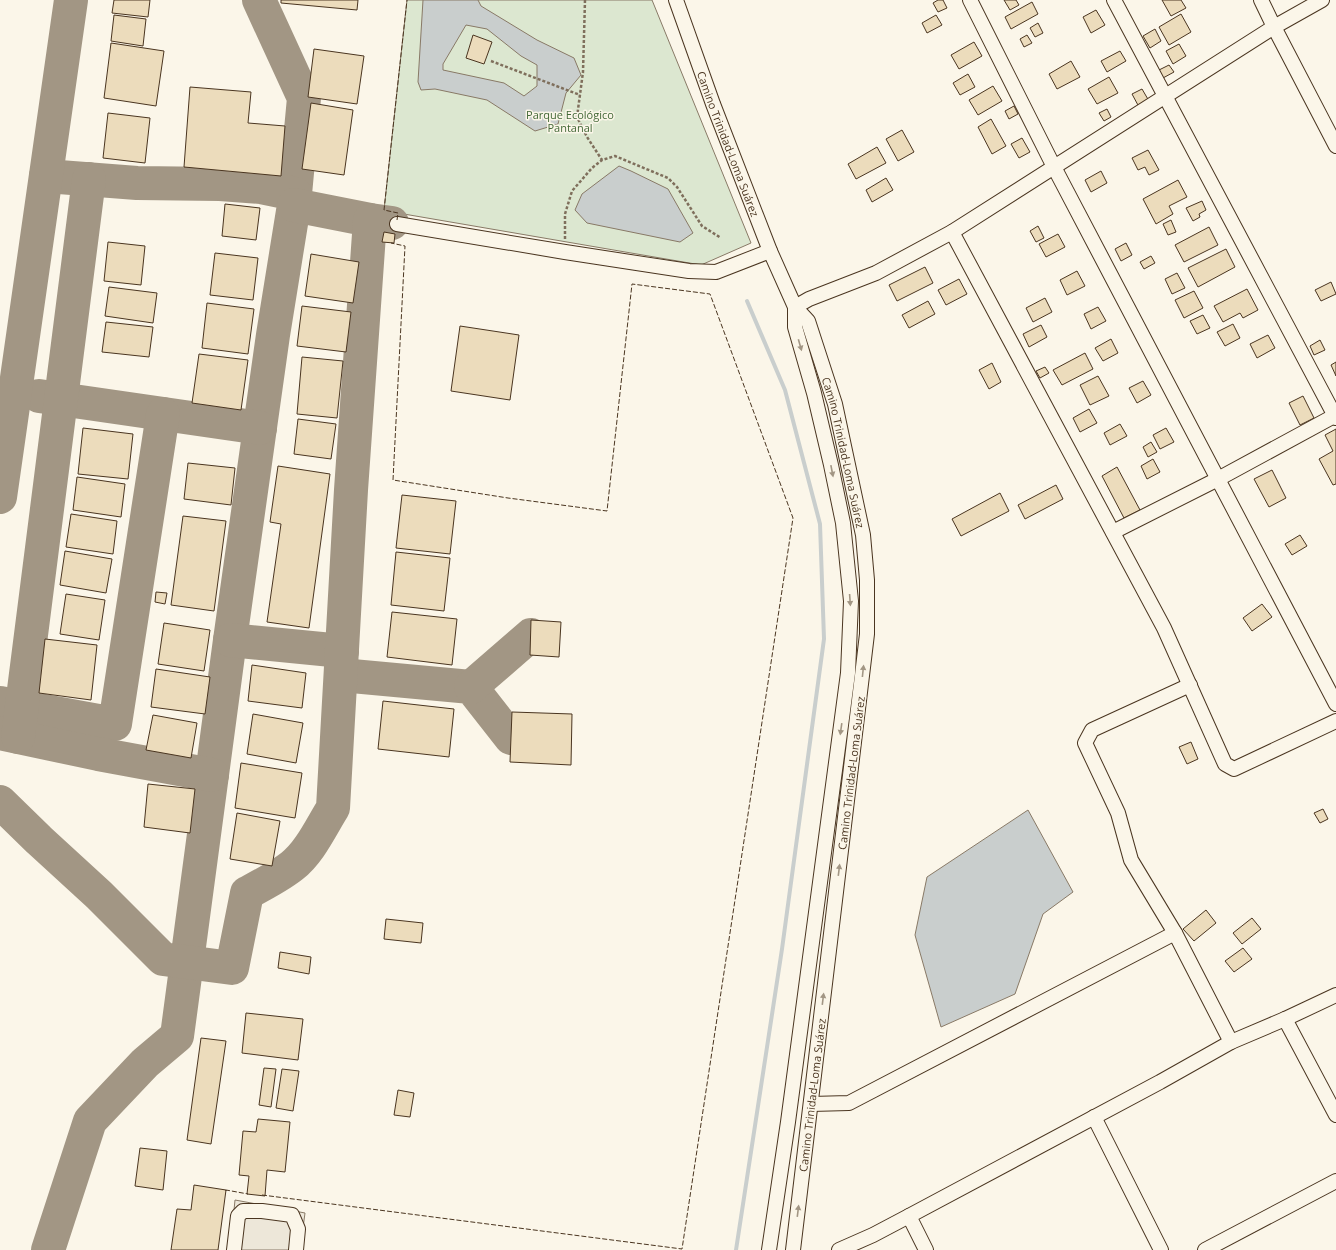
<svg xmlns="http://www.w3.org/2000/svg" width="1336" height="1250" viewBox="0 0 1336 1250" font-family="'Open Sans',sans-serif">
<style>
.green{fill:#dce7d0;stroke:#887966}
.parking{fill:#ede7d9;stroke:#887966}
.water{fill:#c9cecd;stroke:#887966;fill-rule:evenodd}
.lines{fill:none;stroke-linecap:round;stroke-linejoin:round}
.stream{stroke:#c9cecd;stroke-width:4}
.taxiway{stroke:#a29684;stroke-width:34}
.building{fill:#ecdcbc;stroke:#4a3520}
.minor-casing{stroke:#4a3520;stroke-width:16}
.path{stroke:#7f6f5c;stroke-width:2.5;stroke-dasharray:3 2;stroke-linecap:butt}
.minor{stroke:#fbf6e9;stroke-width:14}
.fence{stroke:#4a3520;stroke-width:1;stroke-dasharray:5 2;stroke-linecap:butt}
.oneway{fill:#a29684}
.labels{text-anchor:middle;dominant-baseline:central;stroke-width:3;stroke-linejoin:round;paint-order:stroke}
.park-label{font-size:11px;fill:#436837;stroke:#fbf6e9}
.street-label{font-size:11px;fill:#4a3520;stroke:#fbf6e9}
</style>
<rect width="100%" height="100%" fill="#fbf6e9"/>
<polygon class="green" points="407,0 652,0 751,243 701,265 398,213 384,210"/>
<polygon class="parking" points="235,1200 305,1213 300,1250 230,1250"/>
<g class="water">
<path d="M423,0h55l3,6 56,34 37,18 7,17 -15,18 -8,31 -23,7 -48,-31 -52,-11 -14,1 -3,-8zM466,25l21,4 34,27 16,9v21l-13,10 -20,-13 -61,-13v-6z"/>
<polygon points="619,166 631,171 668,189 693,233 680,242 587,223 575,210 582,194"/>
<polygon points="1028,810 1073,892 1043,914 1015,994 941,1027 915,935 927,877"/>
</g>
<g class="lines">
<polyline class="stream" points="736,1250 782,949 824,639 820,524 785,390 747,301"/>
<g class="taxiway">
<polyline points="259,0 304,98 295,194"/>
<polyline points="46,176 137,183 220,184 261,187 295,194 294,205 273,335 230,640 177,1036 145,1063 90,1121 48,1250"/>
<polyline points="294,205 370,220 392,223"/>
<polyline points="39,396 260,428"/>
<polyline points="0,497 71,0"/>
<polyline points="230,640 342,651"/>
<polyline points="341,675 471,687 511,738"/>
<polyline points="471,687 531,635"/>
<polyline points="0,703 115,724 163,414"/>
<polyline points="0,733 98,754 212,775"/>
<polyline points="18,737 89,179"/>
<path d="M0,802l39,38 60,55 64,64 69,9 15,-75c15,-8 31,-16 45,-27 18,-14 29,-39 41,-58l18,-318 19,-270"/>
</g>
</g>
<g class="building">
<polygon points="114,0 150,0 148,17 112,13"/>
<polygon points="281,0 358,0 357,10 281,3"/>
<polygon points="938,0 943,0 947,8 938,12 933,3"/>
<polygon points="1004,0 1016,0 1019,5 1010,10"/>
<polygon points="1162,0 1181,0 1186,8 1171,16"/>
<polygon points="1032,2 1038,14 1011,29 1005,17"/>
<polygon points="1096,10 1105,25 1091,33 1083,17"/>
<polygon points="1181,14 1191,32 1169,45 1159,27"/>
<polygon points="114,15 146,19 143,46 111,41"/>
<polygon points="936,15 942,25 927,33 922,23"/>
<polygon points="1038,23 1043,33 1035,37 1030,28"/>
<polygon points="1155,29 1161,41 1150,48 1143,36"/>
<polygon points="473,35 492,42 484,64 466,58"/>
<polygon points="1027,35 1032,43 1024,47 1020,39"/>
<polygon points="974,42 982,56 959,69 951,55"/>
<polygon points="111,43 164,51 156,106 104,98"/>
<polygon points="1179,44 1186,56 1173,64 1166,51"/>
<polygon points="314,49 364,56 357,104 308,97"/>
<polygon points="1120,51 1126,61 1107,72 1101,61"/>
<polygon points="1071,61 1080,77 1057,89 1049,74"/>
<polygon points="1169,65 1174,72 1163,78 1159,70"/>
<polygon points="968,74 975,87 960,95 953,83"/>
<polygon points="1109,77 1118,93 1097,104 1088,89"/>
<polygon points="993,86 1002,101 978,115 969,100"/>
<polygon points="190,87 251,92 248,123 285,126 281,176 184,167"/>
<polygon points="1142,89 1149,101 1139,107 1132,94"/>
<polygon points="311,103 353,110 344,175 302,169"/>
<polygon points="1014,106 1018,114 1009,119 1005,111"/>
<polygon points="1107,109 1111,117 1104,121 1099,113"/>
<polygon points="108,113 150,118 145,163 103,158"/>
<polygon points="991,119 1006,146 992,154 978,127"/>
<polygon points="902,130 914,152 898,161 886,139"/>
<polygon points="1022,138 1030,152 1019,158 1011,144"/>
<polygon points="877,147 886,163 856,179 848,164"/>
<polygon points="1148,150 1159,170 1149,175 1145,167 1138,170 1132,158"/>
<polygon points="1101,171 1107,183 1091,192 1085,180"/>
<polygon points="886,178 893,190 872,202 866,190"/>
<polygon points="1178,180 1187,197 1169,206 1173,214 1156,224 1143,199"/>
<polygon points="1202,201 1206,210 1199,214 1200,217 1193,221 1186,208"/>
<polygon points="225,204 260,208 256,240 222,236"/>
<polygon points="1171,220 1176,232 1168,235 1163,224"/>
<polygon points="1038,226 1044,238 1036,242 1030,231"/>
<polygon points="1209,227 1218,245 1184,262 1175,245"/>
<polygon points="384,232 395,234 394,243 382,242"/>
<polygon points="1058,234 1065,247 1046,257 1039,244"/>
<polygon points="108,242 145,246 141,285 104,281"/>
<polygon points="1126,243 1132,255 1121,261 1115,249"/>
<polygon points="1226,249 1235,267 1198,287 1188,268"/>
<polygon points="215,253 258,258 253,300 210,295"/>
<polygon points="311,254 359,262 353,303 305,296"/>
<polygon points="1151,256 1155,263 1144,269 1140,262"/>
<polygon points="925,267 933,283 897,301 889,285"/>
<polygon points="1077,271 1085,286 1067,295 1060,280"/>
<polygon points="1177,273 1185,288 1172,294 1165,279"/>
<polygon points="959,279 967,294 946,305 938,290"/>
<polygon points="1331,282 1336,294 1321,301 1315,290"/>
<polygon points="109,287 157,293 153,323 105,316"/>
<polygon points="1247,289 1258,310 1243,318 1240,313 1223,322 1214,306"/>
<polygon points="1194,291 1203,308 1184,318 1175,300"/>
<polygon points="1045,298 1052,312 1033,322 1026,308"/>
<polygon points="928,301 935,314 909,328 902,315"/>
<polygon points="207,303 254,309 248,354 202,348"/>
<polygon points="302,306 351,312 346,352 297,346"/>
<polygon points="1098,307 1106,321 1091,329 1084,314"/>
<polygon points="1203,315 1210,328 1197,334 1190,321"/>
<polygon points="106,322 153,327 149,357 102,352"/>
<polygon points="1233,324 1240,338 1225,346 1217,332"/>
<polygon points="1041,325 1047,337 1029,347 1023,334"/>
<polygon points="460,326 519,335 510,400 451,391"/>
<polygon points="1268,335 1275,348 1257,358 1250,344"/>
<polygon points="1111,339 1118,353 1103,361 1095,348"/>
<polygon points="1320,340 1325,350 1314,355 1310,346"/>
<polygon points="1085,353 1093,369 1062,385 1053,370"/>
<polygon points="199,354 248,360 241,410 192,403"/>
<polygon points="302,357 343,361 337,418 297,414"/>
<polygon points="1336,362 1336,376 1331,365"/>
<polygon points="992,363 1001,382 989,389 979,370"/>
<polygon points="1045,367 1049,373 1040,378 1036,371"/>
<polygon points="1098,376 1109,396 1090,405 1080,385"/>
<polygon points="1143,381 1151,395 1137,403 1129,388"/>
<polygon points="1303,396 1314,418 1300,425 1289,403"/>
<polygon points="1089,409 1097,423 1080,432 1073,418"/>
<polygon points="298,419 336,424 331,459 294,454"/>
<polygon points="1120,424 1127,436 1110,445 1104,433"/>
<polygon points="83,428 133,434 128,479 78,474"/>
<polygon points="1166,428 1174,442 1160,449 1153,435"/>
<polygon points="1336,429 1336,484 1333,485 1319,459 1333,451 1325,435"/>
<polygon points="1151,442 1157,452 1148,457 1143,447"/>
<polygon points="1153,459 1160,472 1147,479 1141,466"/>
<polygon points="188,463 235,468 231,505 184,499"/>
<polygon points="278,466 330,474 309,628 267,622 281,524 270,522"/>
<polygon points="1117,467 1140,510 1124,518 1102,476"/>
<polygon points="1272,470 1286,498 1269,507 1254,479"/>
<polygon points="77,477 125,484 121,517 73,510"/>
<polygon points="1056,485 1063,499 1025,519 1018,505"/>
<polygon points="1000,493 1009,511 961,536 952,519"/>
<polygon points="402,495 456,501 450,554 396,548"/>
<polygon points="71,514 117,521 113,554 66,547"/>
<polygon points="183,516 226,521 214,611 171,605"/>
<polygon points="1300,535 1307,546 1292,555 1285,544"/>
<polygon points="65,551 112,559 106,593 60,585"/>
<polygon points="396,552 450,558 444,611 391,605"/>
<polygon points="156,592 167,593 165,604 155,602"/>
<polygon points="66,594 105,600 99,640 60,634"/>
<polygon points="1262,604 1272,617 1252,631 1243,618"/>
<polygon points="392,612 457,619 452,665 387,657"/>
<polygon points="531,620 561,622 559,657 530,655"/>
<polygon points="164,623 210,630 204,671 158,664"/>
<polygon points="45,639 97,645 91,700 39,693"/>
<polygon points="252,665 306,673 302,708 248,701"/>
<polygon points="156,669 210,677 205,714 151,707"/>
<polygon points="383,701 454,709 449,757 378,749"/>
<polygon points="512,712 572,714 571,765 510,762"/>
<polygon points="253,714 303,723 296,763 247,754"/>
<polygon points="153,715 197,723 191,758 146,750"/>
<polygon points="1191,742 1198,759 1187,764 1179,747"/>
<polygon points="241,763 302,773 295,818 235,808"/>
<polygon points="148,784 195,789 190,833 144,827"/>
<polygon points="1323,809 1328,819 1320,823 1314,813"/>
<polygon points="237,813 280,821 272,866 230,859"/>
<polygon points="1206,910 1216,923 1194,941 1183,929"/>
<polygon points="1252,918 1261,929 1242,944 1233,933"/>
<polygon points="386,919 423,923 421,943 384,939"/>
<polygon points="1243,948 1252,959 1234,972 1225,961"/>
<polygon points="280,952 311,957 309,974 278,968"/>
<polygon points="246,1013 303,1019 298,1060 242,1053"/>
<polygon points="201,1038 226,1041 211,1144 187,1140"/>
<polygon points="264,1068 276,1069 271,1107 259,1105"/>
<polygon points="282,1069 299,1071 293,1111 276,1108"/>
<polygon points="398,1090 414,1093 410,1117 394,1115"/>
<polygon points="258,1119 290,1122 285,1172 267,1170 265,1196 247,1194 249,1176 239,1175 243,1131 256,1132"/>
<polygon points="140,1148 167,1151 163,1190 135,1186"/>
<polygon points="194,1185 226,1190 218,1250 171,1250 177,1209 191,1210"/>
</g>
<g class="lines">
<g class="minor-casing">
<g id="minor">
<path id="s1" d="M676,0l37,104 57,147 25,56 13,14 27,83 28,131 4,45v54l-74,616"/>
<polyline points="970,0 1054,167 1336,704"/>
<polyline points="1114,0 1336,418"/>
<polyline points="1322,0 1274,27 1336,146"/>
<polyline points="397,224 565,252 689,271 716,272 770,251"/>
<polyline points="952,232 1164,628 1225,764 1234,769 1336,721"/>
<polyline points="795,307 809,299 876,273 952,232 1274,27 1261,0"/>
<polyline points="1113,532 1218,479 1336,415"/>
<polyline points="1190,685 1092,730 1085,743 1118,813 1131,860 1175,933 1231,1042"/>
<polyline points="1285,1019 1336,1115"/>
<polyline points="811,1104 849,1103 1175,933"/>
<polyline points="1094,1117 1161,1250"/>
<polyline points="234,1250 238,1216 243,1211 262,1211 292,1215 298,1229 296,1250"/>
<polyline points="769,1250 788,1122 848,673 851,601 843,523 831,465 814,393 795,327 795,307"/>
<polyline points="839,1250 873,1235 909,1216"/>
<polyline points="926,1250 909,1216 1160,1082 1231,1042 1285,1019 1336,995"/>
<polyline points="1205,1250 1336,1181"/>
</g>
</g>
<g class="path">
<polyline points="585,0 583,72 577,117 587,137 602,160"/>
<polyline points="491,61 580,95"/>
<polyline points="565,239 565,214 572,191 592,168 602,160 615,156 668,178 677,187 702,226 721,238"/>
</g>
<use href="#minor" class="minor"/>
<g class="fence">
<polyline points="397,220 398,213 384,210 407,0"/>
<polyline points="226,1191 226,1190 248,1194"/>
<polyline points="262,1195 682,1249 793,518 710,294 632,284 607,511 508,498 393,480 405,246 391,243"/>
</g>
</g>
<defs><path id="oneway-solid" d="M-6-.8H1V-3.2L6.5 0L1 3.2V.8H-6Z"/></defs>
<g class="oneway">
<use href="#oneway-solid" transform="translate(800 345) rotate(74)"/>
<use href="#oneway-solid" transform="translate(832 471) rotate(79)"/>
<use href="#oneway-solid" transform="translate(850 600) rotate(86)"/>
<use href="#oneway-solid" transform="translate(863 671) rotate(-84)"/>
<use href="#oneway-solid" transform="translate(841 729) rotate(98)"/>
<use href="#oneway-solid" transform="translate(839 870) rotate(-83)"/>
<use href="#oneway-solid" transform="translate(823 999) rotate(-83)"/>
<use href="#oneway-solid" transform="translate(798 1211) rotate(-83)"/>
</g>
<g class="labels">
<g class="park-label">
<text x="570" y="114">Parque Ecológico<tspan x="570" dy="13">Pantanal</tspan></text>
</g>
<g class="street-label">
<text stroke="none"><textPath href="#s1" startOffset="153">Camino Trinidad-Loma Suárez</textPath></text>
<text stroke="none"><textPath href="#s1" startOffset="485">Camino Trinidad-Loma Suárez</textPath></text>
<text transform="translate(851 773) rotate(-83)">Camino Trinidad-Loma Suárez</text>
<text transform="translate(812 1095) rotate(-83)">Camino Trinidad-Loma Suárez</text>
</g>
</g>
</svg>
